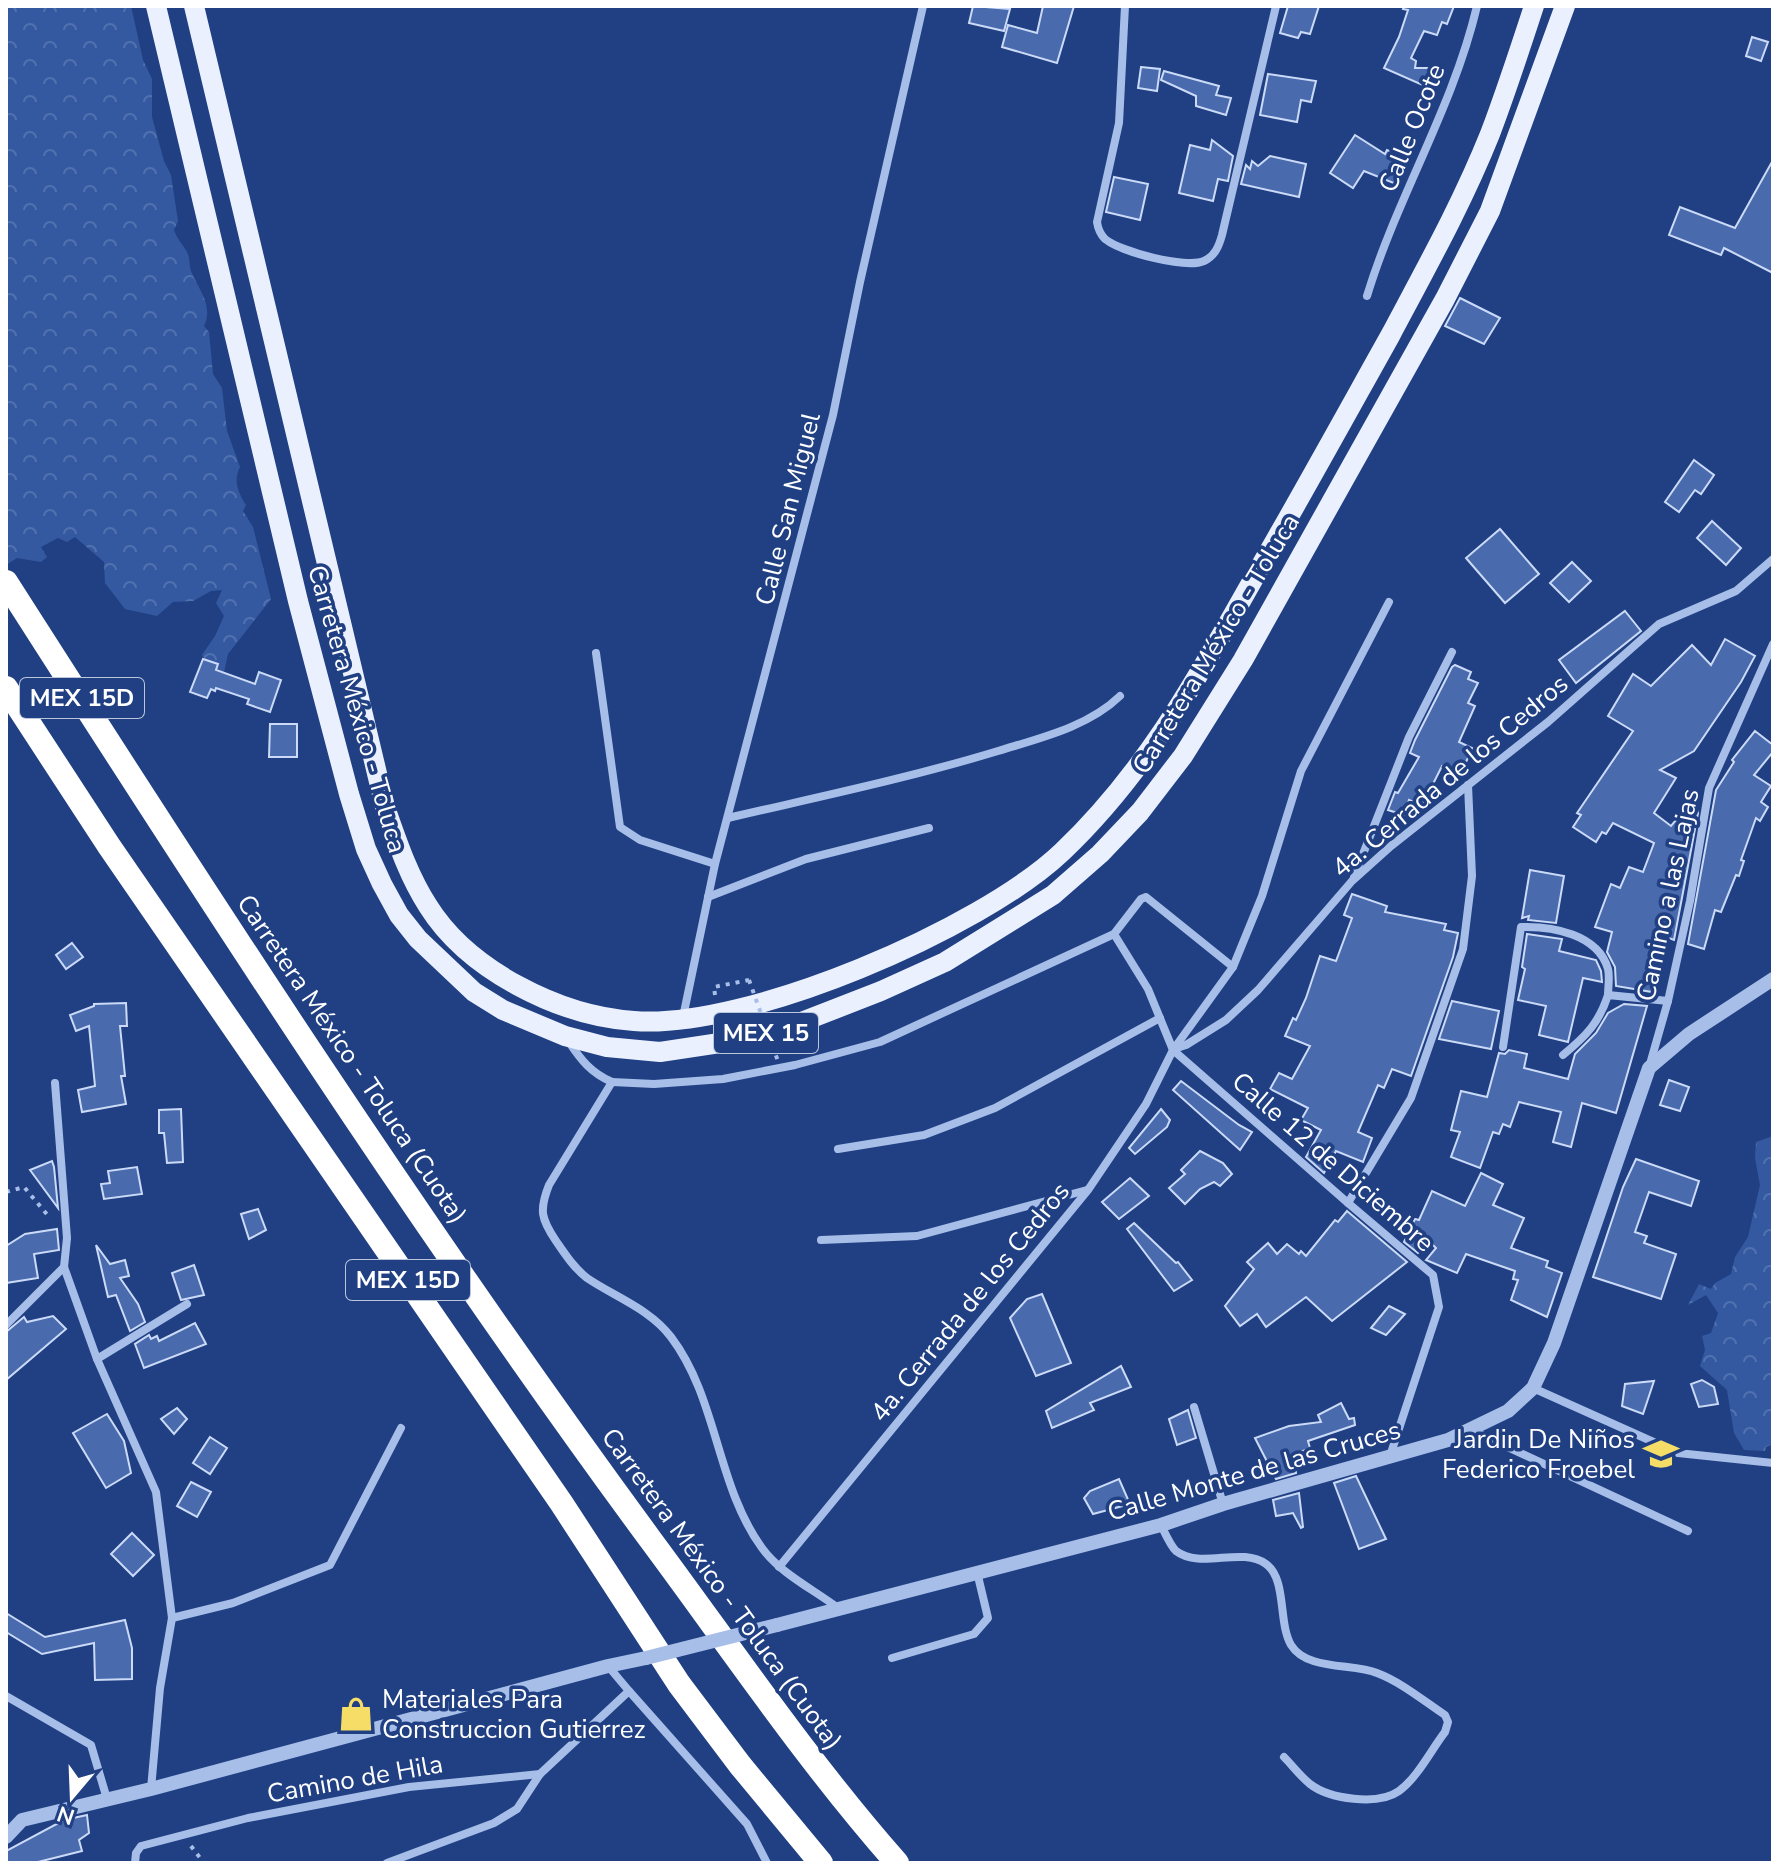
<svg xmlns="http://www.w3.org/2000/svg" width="1779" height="1869" viewBox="0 0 1779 1869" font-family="'Nunito Sans',sans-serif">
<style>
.forest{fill:url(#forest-crowns)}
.building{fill:#496aac;stroke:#cbdaf7;stroke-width:2}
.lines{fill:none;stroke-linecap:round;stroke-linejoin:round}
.path{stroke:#a7bee9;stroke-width:4;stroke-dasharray:4 6;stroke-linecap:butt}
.minor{stroke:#a7bee9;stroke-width:8}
.tertiary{stroke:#a7bee9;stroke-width:14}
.primary{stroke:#eaf0fe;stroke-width:20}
.motorway{stroke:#fff;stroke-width:24}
.path-bridge{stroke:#a7bee9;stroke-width:4;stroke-dasharray:4 6;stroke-linecap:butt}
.tertiary-bridge{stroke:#a7bee9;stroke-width:14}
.labels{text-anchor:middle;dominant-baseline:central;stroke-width:7;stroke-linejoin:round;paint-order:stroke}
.shield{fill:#204083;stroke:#bcc6da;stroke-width:2}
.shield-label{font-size:24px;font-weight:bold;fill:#fff}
.street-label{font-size:26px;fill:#fff;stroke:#204083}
.poi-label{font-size:26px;fill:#fff;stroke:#204083;text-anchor:end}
</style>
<defs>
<pattern id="forest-crowns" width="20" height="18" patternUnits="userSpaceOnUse" patternTransform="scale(2)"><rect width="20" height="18" fill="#3459a1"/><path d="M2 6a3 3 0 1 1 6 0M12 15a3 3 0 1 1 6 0" fill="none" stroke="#5272af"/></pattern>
</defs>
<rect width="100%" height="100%" fill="#204083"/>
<g class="forest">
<path d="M6,6h125l12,54 9,19v38l12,44 7,14 7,46 -4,9c4,11 8,13 13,22 3,5 2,13 4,19 7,18 23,34 13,55l5,6 4,42 9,14 5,43 13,36c-7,13 -2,26 6,38l-3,6 10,16 18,72 -43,55 -4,18 -18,-3 1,-7 -5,-7 13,-19 9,-20 -8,-13 6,-13 -11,1 -18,10 -20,1 -16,14 -32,-7 -20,-26 -1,-21 -29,-25 -8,5 -9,-4 -17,9 6,10 -6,5 -24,-4 -11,7z"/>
<polygon points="1773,1136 1773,1444 1766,1447 1765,1451 1744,1450 1734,1433 1727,1390 1700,1366 1705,1350 1702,1336 1711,1333 1718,1313 1706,1295 1688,1305 1699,1284 1711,1289 1715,1283 1731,1274 1735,1257 1748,1237 1760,1185 1755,1158 1756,1142"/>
</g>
<g class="building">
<polygon points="973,6 1010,9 1004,31 969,23"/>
<polygon points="1043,6 1074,6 1057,63 1002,47 1008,25 1037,33"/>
<polygon points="1288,6 1319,6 1310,34 1301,32 1298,38 1280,33"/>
<polygon points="1404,6 1454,6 1447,24 1442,22 1437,35 1424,31 1411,58 1416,61 1415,68 1435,68 1427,87 1384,68 1399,37 1408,10 1403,9"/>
<polygon points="1752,37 1768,42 1761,61 1746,56"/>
<polygon points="1141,67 1160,69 1157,91 1138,88"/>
<polygon points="1164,71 1219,86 1216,95 1231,98 1226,115 1196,106 1196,96 1161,80"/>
<polygon points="1268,74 1316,81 1311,102 1301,100 1297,122 1260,115"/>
<polygon points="1355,135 1385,154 1387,150 1406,158 1396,184 1364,171 1353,188 1330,173"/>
<polygon points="1212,140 1233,156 1228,181 1218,179 1213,201 1179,193 1190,145 1210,150"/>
<polygon points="1270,156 1306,164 1299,197 1241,184 1246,165 1250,169 1252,161 1258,166"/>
<polygon points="1773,160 1773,273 1724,248 1721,255 1669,235 1680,207 1735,228"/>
<polygon points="1114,177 1148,184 1140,220 1106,212"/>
<polygon points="1460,298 1500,318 1484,344 1445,326"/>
<polygon points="1694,460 1714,475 1701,494 1695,490 1679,512 1665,502"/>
<polygon points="1712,521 1741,548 1726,565 1697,538"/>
<polygon points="1500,529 1539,574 1505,603 1466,558"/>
<polygon points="1572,562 1591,581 1569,602 1550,583"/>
<polygon points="1625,611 1641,631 1576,683 1559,660"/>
<polygon points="1725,639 1755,656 1741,682 1694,751 1660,770 1676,778 1654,813 1671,826 1693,800 1698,813 1674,940 1666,937 1652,992 1616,986 1615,967 1607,952 1612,932 1595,927 1611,884 1620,888 1629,867 1643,872 1654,843 1613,823 1606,834 1602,832 1596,842 1573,827 1581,815 1577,813 1633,731 1608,716 1633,674 1651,686 1692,645 1711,665"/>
<polygon points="203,659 218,664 216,670 255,684 259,672 281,680 270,712 247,704 249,699 216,688 215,691 211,689 207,698 190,692"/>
<polygon points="1455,665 1471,672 1468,679 1478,683 1468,703 1475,706 1459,742 1472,748 1461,774 1442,766 1422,806 1409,800 1404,815 1388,810 1395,792 1398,793 1419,757 1410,753 1415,740 1452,667"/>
<polygon points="270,724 297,724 297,757 269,757"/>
<polygon points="1755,731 1773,745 1773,752 1754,775 1771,786 1761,802 1768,807 1760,821 1756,818 1741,860 1744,861 1739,876 1736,875 1721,912 1715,910 1704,949 1688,944 1716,790 1734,762 1732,760"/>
<polygon points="1530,870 1564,876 1556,923 1528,920 1529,916 1522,918"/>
<polygon points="1352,894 1387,906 1385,912 1446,924 1444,930 1458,933 1453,957 1411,1076 1392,1069 1384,1088 1378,1085 1358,1132 1372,1138 1363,1162 1336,1151 1324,1173 1306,1157 1321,1130 1301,1120 1308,1108 1270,1089 1279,1073 1292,1079 1310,1046 1285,1036 1293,1018 1296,1020 1306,998 1320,956 1336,961 1352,918 1344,915"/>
<polygon points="1527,934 1562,939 1559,951 1596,960 1601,971 1602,982 1583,978 1568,1042 1539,1035 1546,1006 1518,1000 1525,969 1522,967"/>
<polygon points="72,943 83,957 66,969 56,955"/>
<polygon points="1452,1001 1499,1011 1491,1049 1439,1039"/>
<polygon points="126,1003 127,1026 120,1026 125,1076 121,1076 126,1104 82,1112 78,1090 95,1086 89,1026 76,1031 70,1015 94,1006 94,1004"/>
<polygon points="1624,1004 1647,1006 1616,1113 1582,1103 1571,1147 1553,1142 1561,1112 1519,1102 1510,1127 1503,1124 1499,1134 1493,1132 1480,1168 1451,1157 1460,1132 1451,1130 1461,1091 1487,1097 1499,1053 1505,1054 1509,1050 1527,1054 1524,1068 1568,1079 1575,1054 1596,1033 1608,1013"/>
<polygon points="1669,1080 1689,1087 1680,1111 1660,1105"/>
<polygon points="1181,1081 1239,1125 1252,1132 1240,1150 1173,1090"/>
<polygon points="181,1109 183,1162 167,1163 164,1133 159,1133 159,1110"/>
<polygon points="1161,1109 1170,1120 1167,1127 1135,1154 1129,1148"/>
<polygon points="1200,1151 1223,1163 1232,1174 1220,1186 1214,1182 1200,1189 1185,1204 1169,1188 1185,1174 1181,1170"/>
<polygon points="1636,1159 1699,1181 1691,1206 1649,1192 1635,1232 1647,1236 1644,1243 1676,1254 1661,1299 1593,1277 1623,1187"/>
<polygon points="52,1161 54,1167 58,1208 30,1170"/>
<polygon points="137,1167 142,1194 104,1199 101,1184 110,1183 108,1171"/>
<polygon points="1481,1173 1503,1184 1493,1205 1524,1218 1511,1248 1548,1261 1546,1267 1562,1273 1547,1317 1511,1300 1518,1280 1513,1279 1515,1271 1466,1254 1457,1273 1426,1260 1436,1248 1431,1243 1418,1253 1404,1242 1415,1219 1419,1220 1432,1191 1465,1206"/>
<polygon points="1130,1178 1149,1196 1119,1219 1102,1202"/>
<polygon points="258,1209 266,1230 249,1239 241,1214"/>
<polygon points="1347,1211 1407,1262 1332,1321 1306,1297 1266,1327 1257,1314 1240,1326 1225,1306 1254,1269 1247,1262 1268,1243 1277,1254 1287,1244 1299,1254 1301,1251 1306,1256 1335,1220 1338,1222"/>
<polygon points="1134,1223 1176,1263 1178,1262 1192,1280 1174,1291 1127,1229"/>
<polygon points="57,1229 59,1250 34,1254 38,1278 6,1283 6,1246 25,1234"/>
<polygon points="96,1245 110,1264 125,1260 129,1276 120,1278 138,1304 145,1322 130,1331 116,1295 108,1297"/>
<polygon points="194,1265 204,1295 181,1300 172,1273"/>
<polygon points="1042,1294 1071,1363 1036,1376 1010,1318 1027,1299"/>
<polygon points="1389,1306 1405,1314 1386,1335 1371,1328"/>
<polygon points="53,1316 66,1329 6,1380 6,1332 24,1317 27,1322"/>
<polygon points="195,1323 206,1344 144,1368 135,1344 149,1335 151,1339 157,1336 159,1341"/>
<polygon points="1121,1366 1131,1387 1090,1403 1094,1410 1052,1428 1046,1411"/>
<polygon points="1702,1380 1714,1387 1718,1404 1699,1407 1691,1384"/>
<polygon points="1654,1381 1643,1414 1622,1406 1625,1384"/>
<polygon points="1341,1403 1349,1419 1354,1418 1355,1425 1308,1441 1310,1448 1298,1453 1300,1460 1294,1461 1296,1473 1276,1479 1255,1438 1289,1426 1321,1422 1318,1415"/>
<polygon points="177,1408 187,1419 174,1434 161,1419"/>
<polygon points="1188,1410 1196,1438 1177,1445 1169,1419"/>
<polygon points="107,1414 124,1441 131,1473 106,1488 73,1433"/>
<polygon points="210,1437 227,1448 210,1474 193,1463"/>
<polygon points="1356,1476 1386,1539 1359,1549 1334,1483"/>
<polygon points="1119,1479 1130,1504 1093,1514 1084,1498 1090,1491"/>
<polygon points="191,1482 211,1492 197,1517 177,1506"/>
<polygon points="1299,1493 1303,1527 1301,1528 1293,1513 1276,1516 1273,1500"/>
<polygon points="132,1533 154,1555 133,1576 111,1554"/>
<polygon points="6,1613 45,1637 125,1620 132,1648 132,1679 95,1680 94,1643 42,1654 6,1632"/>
<polygon points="87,1815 89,1833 79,1840 82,1851 34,1863 6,1863 6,1851 64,1820"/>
</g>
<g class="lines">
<g class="path">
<polyline points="715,995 714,987 749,980"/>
<polyline points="6,1192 24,1187 50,1218"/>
<polyline points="191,1846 204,1863"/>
</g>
<g class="minor">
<path d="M1125,6l-6,117 -22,99c1,7 3,12 8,17 16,13 81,30 99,22 11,-5 15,-15 18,-26l54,-229"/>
<path d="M1367,296c30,-99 86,-188 110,-290"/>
<polyline points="596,653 620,827 640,840 715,864"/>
<path d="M728,818c90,-21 181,-40 270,-67 42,-13 90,-24 122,-55"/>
<polyline points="1354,877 1409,737 1452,652"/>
<polyline points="708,897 806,859 929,828"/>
<polyline points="1114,934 1148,989 1173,1050 1348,1203 1433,1275 1439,1307 1390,1456"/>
<polyline points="683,1017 715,864 833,415 860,282 923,6"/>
<path d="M569,1042c12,18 22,31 43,40l-63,103c-10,25 -8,34 7,56 9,13 18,27 31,37 28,19 63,31 84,59 47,62 45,148 91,211 19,26 51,41 76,60"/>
<path d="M1503,1047l18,-120c31,-1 77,7 87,42 2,8 0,18 0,26"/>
<polyline points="1174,1049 1186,1045 1226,1020 1258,990 1352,881 1391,846 1548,722 1659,624 1736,591 1773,559"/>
<path d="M1563,1055c23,-19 36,-32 45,-60l60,6"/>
<polyline points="1650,1064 1668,1001 1690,901 1709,788 1773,644"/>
<polyline points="612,1082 654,1084 723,1079 795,1065 880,1042 1114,934 1141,899 1146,897 1233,967"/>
<polyline points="55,1083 67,1238 64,1267 97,1359 156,1492 172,1618 160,1688 151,1789"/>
<polyline points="838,1149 924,1135 995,1108 1160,1018"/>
<polyline points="1348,1203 1411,1098 1463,949 1472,876 1468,785"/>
<polyline points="821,1240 917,1236 1087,1190"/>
<polyline points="6,1325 64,1267"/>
<polyline points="97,1359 187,1304"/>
<polyline points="1533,1388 1678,1453 1773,1463"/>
<polyline points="1194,1407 1223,1504"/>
<polyline points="1471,1430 1688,1531"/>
<path d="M1161,1525c4,8 9,20 15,26 25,19 65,-5 90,13 21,15 12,59 25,81 16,26 62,18 86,28 24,9 47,28 68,42l3,7 -3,10c-14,18 -27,45 -46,59 -21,15 -70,8 -89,-7 -10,-8 -18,-19 -26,-27"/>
<polyline points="779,1567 1088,1190 1146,1104 1173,1050 1233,967 1262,896 1301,771 1389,602"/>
<polyline points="172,1618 233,1603 330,1565 401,1428"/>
<polyline points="892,1658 974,1634 988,1618 977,1572"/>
<polyline points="629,1691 747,1824 767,1863"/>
<polyline points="6,1696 91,1745 107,1799"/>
<polyline points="135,1863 136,1853 141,1846 248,1818 409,1787 540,1774 629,1691 608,1666"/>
<polyline points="387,1863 494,1823 517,1809 540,1774"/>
</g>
<g class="tertiary">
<polyline points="777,1625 1161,1525 1223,1504 1448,1440 1508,1411 1533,1388 1554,1343 1649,1068 1689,1034 1773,979"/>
<polyline points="6,1837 22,1820 151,1789 608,1666 646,1658"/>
</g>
<g class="primary">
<polyline points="156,6 298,601 349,794 366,849 382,884 399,915 418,939 474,992 503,1010 565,1036 607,1047 660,1052 733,1041 786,1028 881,991 945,962 1053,895 1100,854 1140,812 1183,756 1243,660 1445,299 1490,211 1565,6"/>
<path d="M194,6l191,801c12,34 23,68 43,99 40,64 131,110 206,115 112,9 347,-92 428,-169 95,-90 149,-200 213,-311 39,-68 77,-137 115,-205 35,-66 72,-132 100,-202 16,-42 30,-85 44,-128"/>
</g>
<g class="motorway">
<path d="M6,582c207,324 416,647 644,957 81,109 157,222 247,324"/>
<polyline points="6,688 109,846 562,1504 679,1684 740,1765 821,1863"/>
</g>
<polyline class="path-bridge" points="749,980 779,1064"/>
<polyline class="tertiary-bridge" points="646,1658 777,1625"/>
</g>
<defs>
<g id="school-bare" transform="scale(2.76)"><path d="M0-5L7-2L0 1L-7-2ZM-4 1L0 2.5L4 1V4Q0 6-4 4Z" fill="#f6dd68" stroke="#204083" stroke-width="2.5" paint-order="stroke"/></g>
<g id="shop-bare" transform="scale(2.76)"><path d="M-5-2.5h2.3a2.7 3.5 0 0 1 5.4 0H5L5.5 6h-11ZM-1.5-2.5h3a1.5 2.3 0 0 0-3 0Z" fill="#f6dd68" stroke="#204083" stroke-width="2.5" paint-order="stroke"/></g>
</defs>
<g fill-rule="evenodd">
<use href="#school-bare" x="1661" y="1454"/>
<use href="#shop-bare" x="356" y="1714"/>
</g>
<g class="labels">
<g class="shield">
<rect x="20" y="678" width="124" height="40" rx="6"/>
<rect x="714" y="1013" width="104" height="40" rx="6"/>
<rect x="346" y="1260" width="124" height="40" rx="6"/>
</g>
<g class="shield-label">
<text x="82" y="698">MEX 15D</text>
<text x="766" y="1033">MEX 15</text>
<text x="408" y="1280">MEX 15D</text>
</g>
<g class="street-label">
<text transform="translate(1412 128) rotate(-68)">Calle Ocote</text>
<text transform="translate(788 509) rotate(-76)">Calle San Miguel</text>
<text transform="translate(1216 644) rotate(-59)">Carretera México - Toluca</text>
<text transform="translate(357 709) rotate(74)">Carretera México - Toluca</text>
<text transform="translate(1450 776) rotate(-40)">4a. Cerrada de los Cedros</text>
<text transform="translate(1668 895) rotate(-78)">Camino a las Lajas</text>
<text transform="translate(352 1059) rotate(56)">Carretera México - Toluca (Cuota)</text>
<text transform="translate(1333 1162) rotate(41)">Calle 12 de Diciembre</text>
<text transform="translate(970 1302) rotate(-51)">4a. Cerrada de los Cedros</text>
<text transform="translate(1254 1471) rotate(-16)">Calle Monte de las Cruces</text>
<text transform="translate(722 1589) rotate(54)">Carretera México - Toluca (Cuota)</text>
<text transform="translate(355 1779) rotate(-10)">Camino de Hila</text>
</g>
<g class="poi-label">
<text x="1635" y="1439">Jardin De Niños<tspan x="1635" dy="30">Federico Froebel</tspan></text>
<text x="382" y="1699" text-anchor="start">Materiales Para<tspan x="382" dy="30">Construccion Gutierrez</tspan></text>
</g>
</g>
<rect width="1779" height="1869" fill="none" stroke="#ffffff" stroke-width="16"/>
<g transform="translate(72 1797) rotate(199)" stroke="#204083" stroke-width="6" paint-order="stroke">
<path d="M0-6L14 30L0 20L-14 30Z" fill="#ffffff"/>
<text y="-12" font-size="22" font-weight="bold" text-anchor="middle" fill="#ffffff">N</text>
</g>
</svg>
